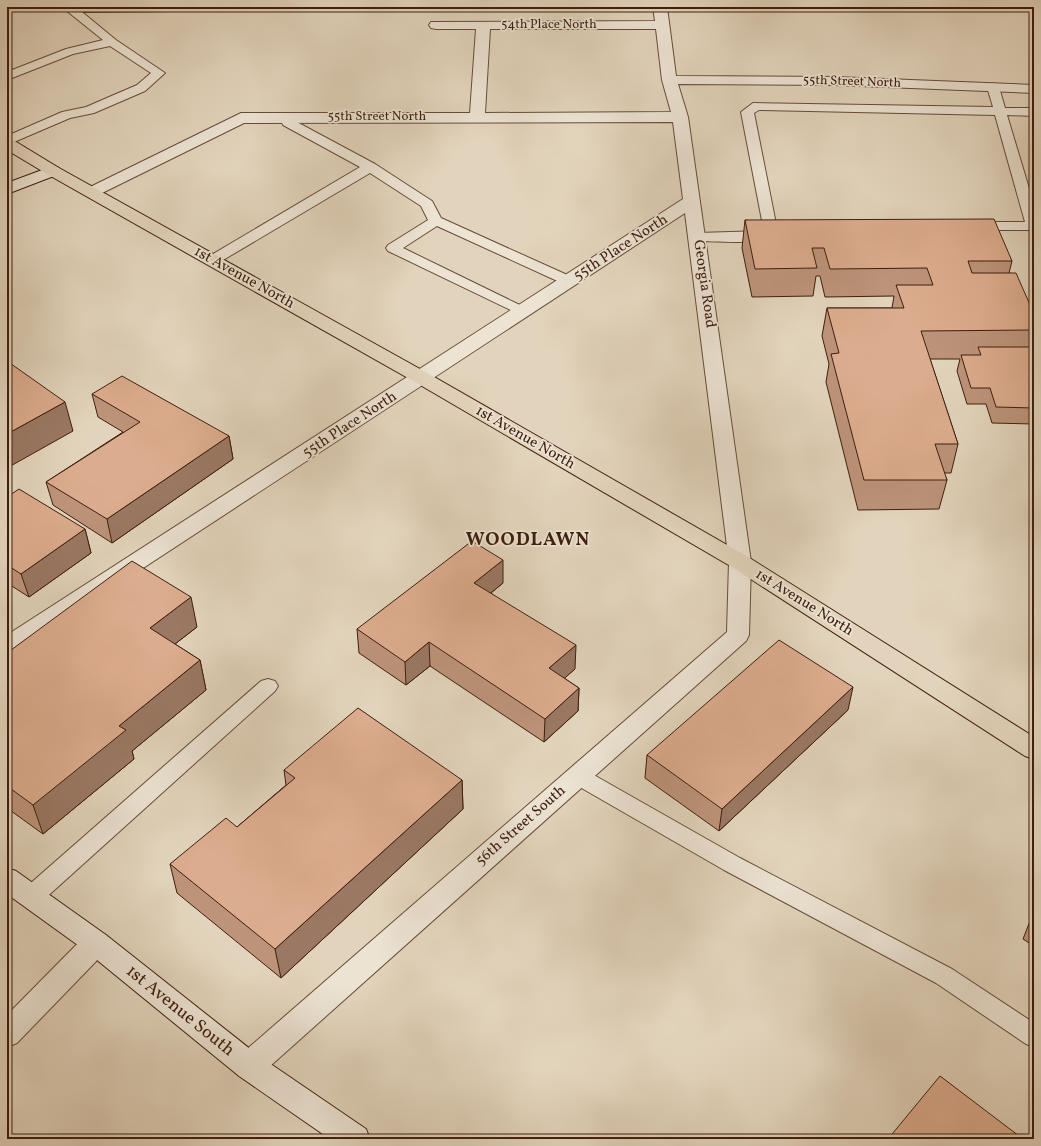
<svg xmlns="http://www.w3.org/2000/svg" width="1041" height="1146" viewBox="0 0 1041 1146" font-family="Vollkorn,serif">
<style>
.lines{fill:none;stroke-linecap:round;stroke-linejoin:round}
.lane-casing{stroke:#674c39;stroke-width:2}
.street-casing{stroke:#674c39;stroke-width:2}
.secondary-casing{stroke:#3e1e0d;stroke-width:2}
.primary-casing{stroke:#3e1e0d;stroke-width:2}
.lane{fill:#ece3d3;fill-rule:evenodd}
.street{fill:#ece3d3;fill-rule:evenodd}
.secondary{fill:#ece3d3;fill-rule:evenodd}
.primary{fill:#e2d4bc;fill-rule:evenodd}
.wall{fill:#bd947a;stroke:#3e1e0d}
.shaded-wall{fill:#9a7863;stroke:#3e1e0d}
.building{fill:#dcac8e;stroke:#3e1e0d}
.labels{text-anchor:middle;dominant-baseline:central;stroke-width:3.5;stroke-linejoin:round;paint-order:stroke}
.far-street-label{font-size:13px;fill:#3e1e0d;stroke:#ece3d3}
.street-label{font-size:15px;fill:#3e1e0d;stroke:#ece3d3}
.near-street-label{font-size:18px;fill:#3e1e0d;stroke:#ece3d3}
.district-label{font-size:19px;font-weight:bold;letter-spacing:1px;fill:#3e1e0d;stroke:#ece3d3}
</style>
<rect width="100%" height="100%" fill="#e2d4bc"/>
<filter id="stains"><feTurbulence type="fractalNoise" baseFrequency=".005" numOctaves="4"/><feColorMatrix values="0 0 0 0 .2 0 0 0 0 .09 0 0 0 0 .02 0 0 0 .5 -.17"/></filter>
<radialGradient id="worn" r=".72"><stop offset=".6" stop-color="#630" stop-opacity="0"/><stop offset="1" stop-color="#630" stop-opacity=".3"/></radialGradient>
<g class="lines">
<g class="lane-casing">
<g id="lane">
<polygon points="62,7 180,7 179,10 175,11 82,12 116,40 165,73 145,91 94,113 70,118 7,145 7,136 62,112 86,107 137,85 151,73 110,46 73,54 7,80 7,72 66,49 103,40"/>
<path d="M993,83l6,4 6,21h29v8l-27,-1 27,90v27l-5,-2h-56l-5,-1 -2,-3 2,-3 5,-1h52l-30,-107 -236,-5 -5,3 24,121c-8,12 -66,7 -81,7l-5,-1 -2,-3 2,-3 5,-1 67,-2 -23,-119 12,-9 240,4 -6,-20z"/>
<polygon points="286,113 290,114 293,120 375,164 432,201 441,218 574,278 576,281 574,284 564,284 437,226 403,248 528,309 530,312 528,315 523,316 388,251 386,248 388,245 428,220 421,206 370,173 218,263 208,263 206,260 208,257 360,167 283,125 280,117"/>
<polygon points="268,679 275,681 278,686 275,691 40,903 32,905 24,903 21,896 24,889 261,681"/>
<polygon points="578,768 585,770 740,858 952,969 1034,1023 1034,1047 1026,1044 936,983 724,870 571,782 568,776 571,770"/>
</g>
</g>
<g class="street-casing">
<g id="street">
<path d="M653,7h14l9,69 159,1 199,8v8l-199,-8 -157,-1 10,33 63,445 -2,73 -3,6 -487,435 -10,3 -10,-3 -5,-10 5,-10 488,-424 2,-70 -44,-349 -670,439 -8,2v-19l676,-436 -10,-77 -429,1 -146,72 -6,2 -6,-2 -2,-3 2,-3 155,-76h229l6,-84h-40l-5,-1 -2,-3 2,-3 224,-1zM490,29h166l6,51 9,32 -186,1z"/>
<polygon points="96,931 106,935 110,943 106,951 17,1043 7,1047 7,1015 86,935"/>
</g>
</g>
<g class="secondary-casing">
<g id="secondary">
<polygon points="53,166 59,168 61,171 59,174 7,194 7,183"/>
<polygon points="7,868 16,871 106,935 259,1056 366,1129 370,1139 330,1139 239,1076 86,951 7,894"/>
</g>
</g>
<g class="primary-casing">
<polygon id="primary" points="7,138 13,140 59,168 429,374 748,557 1034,737 1034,759 1025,756 732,567 415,382 47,174 7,150"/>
</g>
<use href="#lane" class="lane"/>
<use href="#street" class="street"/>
<use href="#secondary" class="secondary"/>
<use href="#primary" class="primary"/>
</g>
<g class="wall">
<polygon points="745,220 1012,261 1009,273 1034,314 1034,424 992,423 986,404 967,404 957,371 960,359 930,359 958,444 951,473 944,473 947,480 939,509 858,510 826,382 829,364 822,336 827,308 892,308 894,296 825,297 820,276 816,276 813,296 752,297 742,248"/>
<polygon points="92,394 229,436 233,459 112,543 53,505 46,482 123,432 98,417"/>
<polygon points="7,497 85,529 91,553 29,597 7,583"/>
<polygon points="503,583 491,593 575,669 564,678 579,688 578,711 544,742 430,666 406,685 359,653 357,629"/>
<polygon points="197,627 175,644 200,660 206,690 132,751 134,759 43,834 7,808 7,653"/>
<polygon points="848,710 719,831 645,778 647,755"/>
<polygon points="284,770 462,780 463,809 281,978 177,893 170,864 237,827 286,785"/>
<polygon points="1034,914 1034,946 1023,939 1032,916"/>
</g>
<g class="shaded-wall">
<polygon points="65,402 73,431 7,468 7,434"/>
<polygon points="229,436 233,459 112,543 107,519"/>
<polygon points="85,529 91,553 29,597 21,574"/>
<polygon points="503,560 503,583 475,606 474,583"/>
<polygon points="191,597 197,627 157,658 150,628"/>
<polygon points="429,642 430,666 406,685 405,662"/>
<polygon points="576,645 575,669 549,692 549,668"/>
<polygon points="200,660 206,690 132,751 134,759 43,834 33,805 119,726"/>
<polygon points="853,687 848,710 719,831 722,809"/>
<polygon points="579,688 578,711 544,742 545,719"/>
<polygon points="462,780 463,809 281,978 275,949"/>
</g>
<g class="building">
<polygon points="994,219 1012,261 968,261 972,273 1016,273 1034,314 1034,330 921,331 958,444 935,444 947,480 864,480 831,354 839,353 827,308 904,308 896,285 933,285 927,268 830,269 824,248 812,248 817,268 755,269 745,220"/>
<polygon points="978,347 1034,347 1034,408 996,407 990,388 971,388 961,355 981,355"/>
<polygon points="7,361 65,402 7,434"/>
<polygon points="122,376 229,436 107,519 46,482 140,422 92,394"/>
<polygon points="19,489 85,529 21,574 7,565 7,497"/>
<polygon points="472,541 503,560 474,583 576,645 549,668 579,688 545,719 429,642 405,662 357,629"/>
<polygon points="132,561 191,597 150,628 200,660 119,726 126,730 33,805 7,786 7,653"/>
<polygon points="779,640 853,687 722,809 647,755"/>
<polygon points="358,708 462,780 275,949 170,864 226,818 237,827 295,778 284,770"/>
<polygon points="940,1076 1023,1139 888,1139"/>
</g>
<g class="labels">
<g class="far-street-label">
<text x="549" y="25">54th Place North</text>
<text transform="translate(852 82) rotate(2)">55th Street North</text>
<text x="377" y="117">55th Street North</text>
</g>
<g class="street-label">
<text transform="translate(621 248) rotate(-33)">55th Place North</text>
<text transform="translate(244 278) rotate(29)">1st Avenue North</text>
<text transform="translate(704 284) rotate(82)">Georgia Road</text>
<text transform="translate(350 425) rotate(-33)">55th Place North</text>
<text transform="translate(525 438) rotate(30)">1st Avenue North</text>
<text transform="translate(804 603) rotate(32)">1st Avenue North</text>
<text transform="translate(521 826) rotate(-41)">56th Street South</text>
</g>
<g class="near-street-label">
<text transform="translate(180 1011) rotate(39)">1st Avenue South</text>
</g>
<g class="district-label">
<text x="528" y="540">WOODLAWN</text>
</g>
</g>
<rect width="1041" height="1146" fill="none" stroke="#e2d4bc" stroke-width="24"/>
<rect x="8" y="8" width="1025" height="1130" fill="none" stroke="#3e1e0d" stroke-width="2"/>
<rect x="12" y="12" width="1017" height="1122" fill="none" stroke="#3e1e0d"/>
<rect width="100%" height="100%" filter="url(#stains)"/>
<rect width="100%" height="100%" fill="url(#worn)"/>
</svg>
